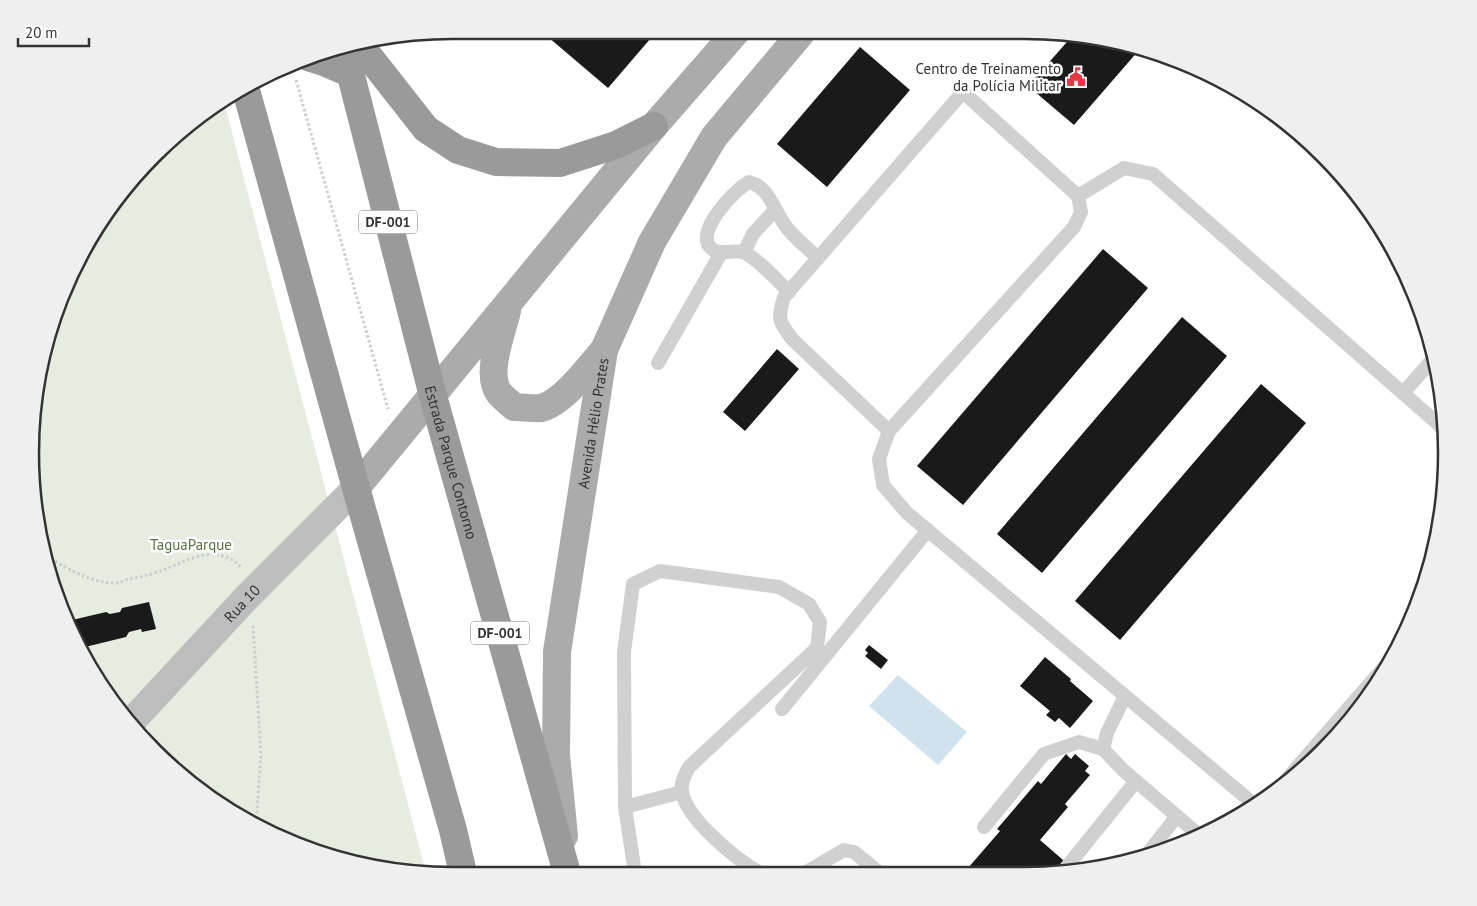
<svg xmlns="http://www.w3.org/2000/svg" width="1477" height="906" viewBox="0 0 1477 906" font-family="'PT Sans',sans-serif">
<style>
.green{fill:#e6ecdf}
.water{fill:#cfe2ee}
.building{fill:#1a1a1a}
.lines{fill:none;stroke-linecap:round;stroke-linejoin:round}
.path{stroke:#cdcdcd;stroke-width:3;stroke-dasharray:2.5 2.5;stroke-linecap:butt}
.lane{stroke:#d0d0d0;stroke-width:14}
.secondary{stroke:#bdbdbd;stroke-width:28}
.primary{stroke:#ababab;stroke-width:28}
.highway{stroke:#9a9a9a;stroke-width:28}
.labels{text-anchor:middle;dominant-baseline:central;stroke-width:5;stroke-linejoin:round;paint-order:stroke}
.shield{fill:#fff;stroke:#707070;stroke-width:1}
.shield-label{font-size:14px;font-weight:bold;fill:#333}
.poi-label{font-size:15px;fill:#333;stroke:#fff;text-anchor:end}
.street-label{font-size:15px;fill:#333;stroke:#fff}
.park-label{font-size:15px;fill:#56703f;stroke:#fff}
.rim{fill:none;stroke:#333;stroke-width:2.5}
</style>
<rect width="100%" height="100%" fill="#fff"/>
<polygon class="green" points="224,102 426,873 398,872 291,844 196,789 101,688 52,589 30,453 52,317 117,196 196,117"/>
<polygon class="water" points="898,675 967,732 938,765 869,706"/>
<g class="building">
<polygon points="541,31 657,31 608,88"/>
<polygon points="1074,34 1139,50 1074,125 1028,86"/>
<polygon points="860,47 910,90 827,187 777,144"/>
<polygon points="1103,249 1148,288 963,505 917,466"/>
<polygon points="1182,317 1227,356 1042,573 997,534"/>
<polygon points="777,349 799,369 745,431 723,412"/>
<polygon points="1261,384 1306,423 1120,640 1075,601"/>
<polygon points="149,602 156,629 142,632 141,629 129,632 126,637 81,648 68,621 106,612 110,614 120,612 122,608"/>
<polygon points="869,645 888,660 881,669 865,656 868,653 865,650"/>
<polygon points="1045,657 1071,679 1070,681 1093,701 1070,728 1059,718 1055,722 1046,715 1050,711 1020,686"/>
<polygon points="1066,754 1071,759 1075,754 1089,766 1085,771 1090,775 1065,804 1068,807 1040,840 1070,866 1064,873 1052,875 962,875 1000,831 997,829 1038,781 1041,784"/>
</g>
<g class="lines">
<g class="path">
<polyline points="296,80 388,409"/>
<path d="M47,556c18,12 45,27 68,27 5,0 10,-3 15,-4 10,-2 20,-4 30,-8 28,-10 56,-30 82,-3"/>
<polyline points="253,626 261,755 256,824"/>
</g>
<g class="lane">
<polyline points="1078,196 1124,168 1153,174 1437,423"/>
<polyline points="744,252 753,234 774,211"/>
<path d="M789,292c-10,-10 -35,-37 -47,-40 -10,-2 -22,3 -30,-3 -20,-15 23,-60 37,-67 21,5 25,30 38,46 9,11 20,20 31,30"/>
<polyline points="658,363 721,253"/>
<polyline points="1403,393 1434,358"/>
<polyline points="1444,411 1437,423 1444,431"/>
<path d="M889,431l-97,-92c-13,-18 -15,-19 -8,-42l179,-205 115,104 3,16 -7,15 -185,204 -10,28 4,26 24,28 348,292"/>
<polyline points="1125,696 1107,733 1103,749 1123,770 1199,835"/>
<polyline points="782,709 928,530"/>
<polyline points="1279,788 1392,658"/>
<polyline points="625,807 682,792"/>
<polyline points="984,827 1044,754 1079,742 1103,749"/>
<polyline points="1145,857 1177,816"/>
<path d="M635,873l-10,-66 -1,-155 9,-68 27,-13 119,16 30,17 11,18 -3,26 -128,119c-4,8 -9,16 -7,25 5,28 56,69 80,82"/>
<polyline points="1062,873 1136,781"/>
<polyline points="803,874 844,850 854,852 881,874"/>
</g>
<path class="secondary" id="s1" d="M132,721l116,-125 108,-108"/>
<g class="primary">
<path d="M507,311c-5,21 -22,63 -8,82 4,5 10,9 15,14 8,0 19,2 27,1 22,-5 48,-41 63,-58"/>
<polyline points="356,488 654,126 736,32"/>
<path id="s2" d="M564,836l-8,-81 1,-103 47,-302 48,-108 62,-105 88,-105"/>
</g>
<g class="highway">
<polyline points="360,45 426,129 458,150 496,162 560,163 616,145 654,126"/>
<path id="s3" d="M344,48l89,348 134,477"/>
<polyline points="308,57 321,61 349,73"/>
<polyline points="246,90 356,488 453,830 463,873"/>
</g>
</g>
<defs>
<g id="civic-bare" transform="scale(1.5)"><path d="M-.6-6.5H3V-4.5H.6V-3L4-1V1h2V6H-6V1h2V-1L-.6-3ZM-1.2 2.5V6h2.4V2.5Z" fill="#e63946" stroke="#fff" stroke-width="2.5" paint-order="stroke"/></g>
</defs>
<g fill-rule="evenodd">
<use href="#civic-bare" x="1076" y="77"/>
</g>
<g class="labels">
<g class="shield">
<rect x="359" y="210.5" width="58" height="23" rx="4"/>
<rect x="471" y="621.5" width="58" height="23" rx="4"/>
</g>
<g class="shield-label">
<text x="388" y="222">DF-001</text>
<text x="500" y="633">DF-001</text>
</g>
<g class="poi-label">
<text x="1061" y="68">Centro de Treinamento<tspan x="1061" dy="17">da Polícia Militar</tspan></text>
</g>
<g class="street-label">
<text stroke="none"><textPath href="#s2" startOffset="416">Avenida Hélio Prates</textPath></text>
<text stroke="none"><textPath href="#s3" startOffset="428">Estrada Parque Contorno</textPath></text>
<text stroke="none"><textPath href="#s1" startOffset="161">Rua 10</textPath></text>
</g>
<g class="park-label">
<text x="191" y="544">TaguaParque</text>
</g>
</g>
<path d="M0 0H1477V906H0ZM453 39H1024A414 414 0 0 1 1438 453V453A414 414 0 0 1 1024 867H453A414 414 0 0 1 39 453V453A414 414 0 0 1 453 39Z" fill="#efefef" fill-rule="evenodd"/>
<path class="rim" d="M453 39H1024A414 414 0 0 1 1438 453V453A414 414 0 0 1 1024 867H453A414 414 0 0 1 39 453V453A414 414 0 0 1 453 39Z"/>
<path d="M18 38v8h71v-8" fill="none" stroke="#333333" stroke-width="2.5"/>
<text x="25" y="38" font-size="15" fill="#333333" stroke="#ffffff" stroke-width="4" paint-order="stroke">20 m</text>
</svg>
